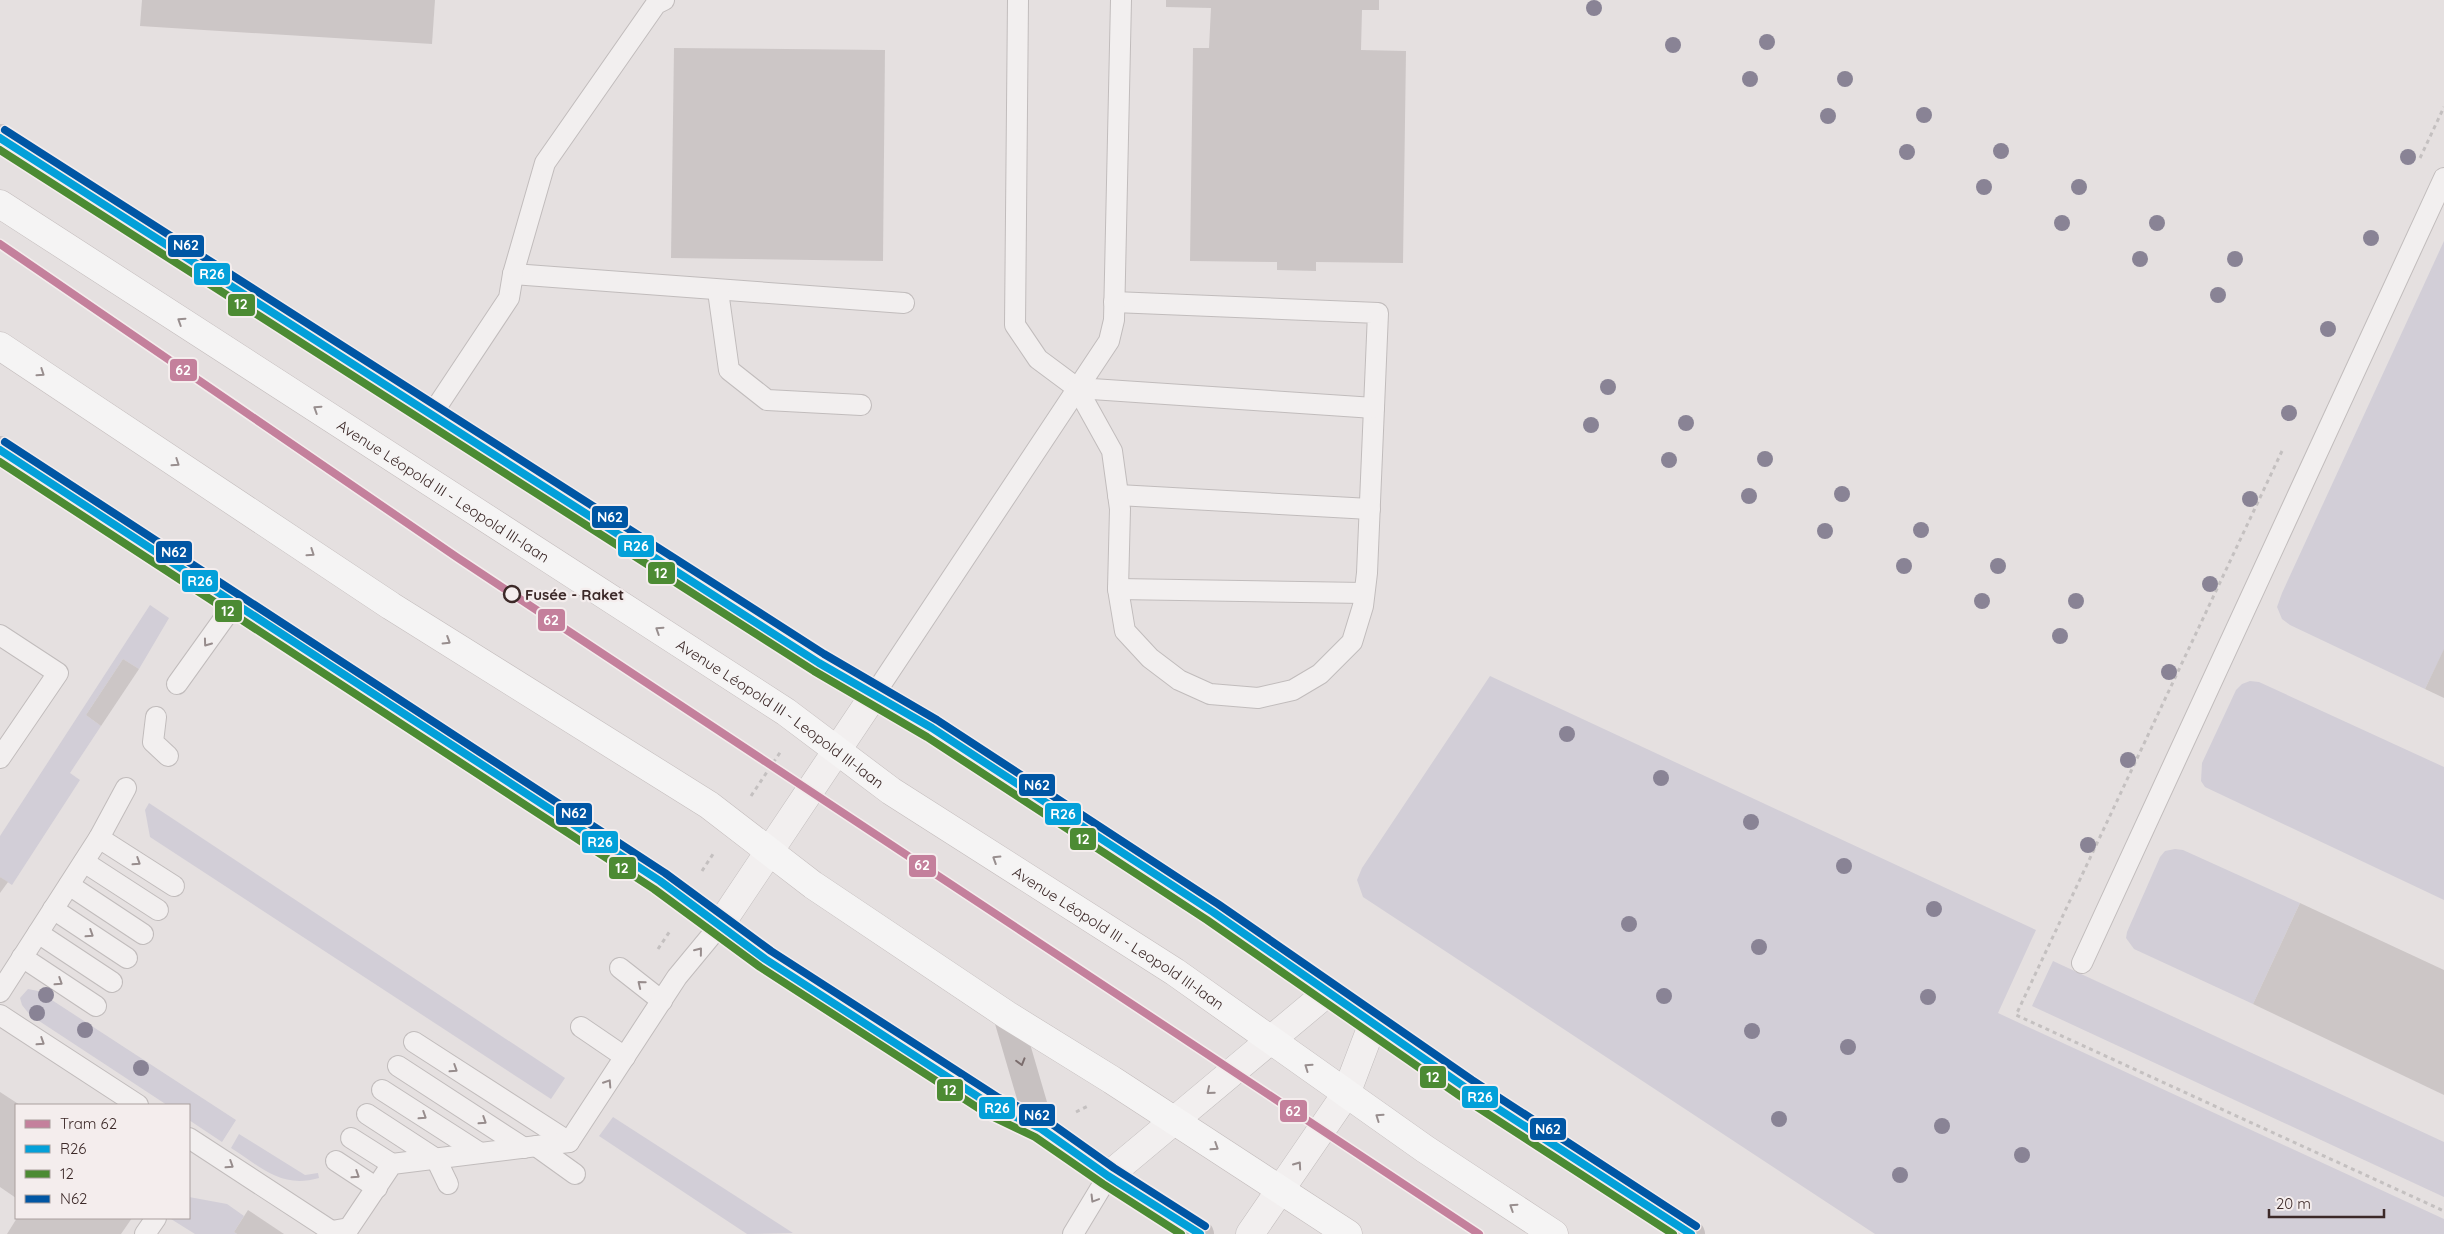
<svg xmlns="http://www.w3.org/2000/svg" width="2444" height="1234" viewBox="0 0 2444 1234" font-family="Quicksand,sans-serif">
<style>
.green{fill:#d2ced7}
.building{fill:#ccc6c6}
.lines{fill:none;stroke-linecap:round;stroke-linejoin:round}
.lane-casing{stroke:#c1bcbc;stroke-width:22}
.street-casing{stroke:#c1bcbc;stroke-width:29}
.primary-casing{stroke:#c3bcbc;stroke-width:29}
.path{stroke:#c4c0c0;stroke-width:3;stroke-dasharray:4 4;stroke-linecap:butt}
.lane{stroke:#f2efef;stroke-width:20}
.street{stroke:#f2efef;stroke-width:28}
.secondary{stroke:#c7c1c1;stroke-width:28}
.primary{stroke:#f5f4f4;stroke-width:28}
.bus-1-casing{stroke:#f4eded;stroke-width:11}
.bus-2-casing{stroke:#f4eded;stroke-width:11}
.bus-3-casing{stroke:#f4eded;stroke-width:11}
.bus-1{stroke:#03a0d9;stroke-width:8}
.bus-2{stroke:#4c8b33;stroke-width:8}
.bus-3{stroke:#0056a4;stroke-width:8}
.tram-1-casing{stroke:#f4eded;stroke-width:11}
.tram-1{stroke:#c4809c;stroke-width:8}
.tree{fill:#898395}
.oneway{stroke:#988e8e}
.oneway2{stroke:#978c8c}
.oneway3{stroke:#7b6d6d}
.stop-dot{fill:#f4eded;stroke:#3c2928;stroke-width:2.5}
.labels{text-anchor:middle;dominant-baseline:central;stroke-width:4.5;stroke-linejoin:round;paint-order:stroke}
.street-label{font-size:15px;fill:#3c2928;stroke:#f4eded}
.stop-label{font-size:15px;font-weight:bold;fill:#3c2928;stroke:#f4eded;text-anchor:start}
.line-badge{stroke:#f4eded;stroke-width:2}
.badge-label{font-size:14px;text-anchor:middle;font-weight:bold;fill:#fff}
</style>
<rect width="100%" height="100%" fill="#e5e0e0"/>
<g class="green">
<polygon points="2444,241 2444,650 2425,689 2290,625 2282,619 2277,607 2282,593"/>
<polygon points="150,605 169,618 139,669 123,659 86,715 101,726 70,773 80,780 12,885 0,877 0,836"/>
<polygon points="1490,676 2036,930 1998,1013 2444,1219 2444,1234 1875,1234 1363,897 1357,880 1362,868"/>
<polygon points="2250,681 2259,682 2444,767 2444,900 2205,787 2201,781 2202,763 2236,690 2242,684"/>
<polygon points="149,803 565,1078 551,1099 150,837 145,810"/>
<polygon points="2175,849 2183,850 2300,903 2253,1004 2134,949 2126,938 2127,932 2160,857 2165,851"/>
<polygon points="2053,961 2444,1142 2444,1197 2032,1006"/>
<polygon points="28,989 38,991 236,1120 222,1142 189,1120 189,1105 167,1105 30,1015 22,1005 20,998"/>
<polygon points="613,1117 793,1233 747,1234 599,1136"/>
<path d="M239,1134l66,41 13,-2 1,5c-38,11 -58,-11 -88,-30z"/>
<polygon points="189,1197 227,1204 244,1216 234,1232 237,1234 195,1234 171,1219 189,1218"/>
</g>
<g class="building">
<polygon points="142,0 435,0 432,44 140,26"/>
<polygon points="1166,0 1379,0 1379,10 1362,10 1361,50 1406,51 1403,263 1316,262 1316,271 1277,270 1277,262 1190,261 1193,48 1209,48 1211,8 1166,7"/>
<polygon points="674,48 885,50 883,261 671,258"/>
<polygon points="2444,649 2444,698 2425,689"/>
<polygon points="123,659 139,669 101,726 86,715"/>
<polygon points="0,877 8,882 0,893"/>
<polygon points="2300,903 2444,970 2444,1095 2253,1004"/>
<polygon points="0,1092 20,1105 16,1105 16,1198 0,1187"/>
<polygon points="248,1210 284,1234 237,1234 234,1232"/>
<polygon points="17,1218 132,1218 121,1234 7,1234"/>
</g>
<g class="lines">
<g class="lane-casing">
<g id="lane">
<polyline points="1018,0 1015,325 1038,359 1077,388 1112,451 1120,509 1118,589 1125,631 1150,658 1179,680 1210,694 1258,698 1293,690 1320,674 1352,642 1363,606 1367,573 1378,313 1114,302"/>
<polyline points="513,274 904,303"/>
<polyline points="718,291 729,370 767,400 861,405"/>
<polyline points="1077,388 1374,408"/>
<polyline points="432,414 509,298 513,274 545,163 656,4 664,0"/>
<polyline points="1118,495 1370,509"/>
<polyline points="1118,589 1364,593"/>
<polyline points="0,635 58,673 0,758"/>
<polyline points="177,684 235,603"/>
<polyline points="874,695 1109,341 1114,320 1121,0"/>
<polyline points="156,717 153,742 168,756"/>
<polyline points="99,838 174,886"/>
<polyline points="84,862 158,910"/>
<polyline points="69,885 143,934"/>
<polyline points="53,909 127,958"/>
<polyline points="38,933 112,982"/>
<polyline points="22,957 96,1006"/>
<polyline points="2082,963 2444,178"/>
<polyline points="620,968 662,1001"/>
<polyline points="0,992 99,838 126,788"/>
<polyline points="0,1015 138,1105"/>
<polyline points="581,1027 625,1057"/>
<polyline points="414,1042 569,1142"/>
<polyline points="398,1066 524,1148"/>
<polyline points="382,1090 480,1153"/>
<polyline points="367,1114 436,1159 448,1184"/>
<polyline points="189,1138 336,1234"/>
<polyline points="351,1138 392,1164"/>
<polyline points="536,1146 575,1174"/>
<polyline points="336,1161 377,1188"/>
<polyline points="332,1231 349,1228 392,1164 569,1142 677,977 720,925"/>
<polyline points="145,1234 156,1218"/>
<polyline points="1073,1234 1108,1176"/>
</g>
</g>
<g class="street-casing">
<g id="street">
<polyline points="720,925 874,695"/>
<polyline points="1108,1176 1328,992"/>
<polyline points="1250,1234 1346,1094 1373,1023"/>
</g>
</g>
<g class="primary-casing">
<g id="primary">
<path id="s1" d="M0,204l786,508 105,79 284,181 250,177 129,85"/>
<polyline points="0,346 391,606 709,805 813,885 1007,1015 1112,1080 1348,1234"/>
</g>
</g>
<g class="path">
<polyline points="2420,158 2444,107"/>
<polyline points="2282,451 2016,1015 2444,1211"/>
<polyline points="751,796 781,751"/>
<polyline points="702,871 715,851"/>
<polyline points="658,949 670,931"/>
<polyline points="1076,1112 1088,1106"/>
</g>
<use href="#lane" class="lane"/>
<use href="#street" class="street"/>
<g class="secondary">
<polyline points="0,138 819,663 932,728 1213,912 1466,1088 1691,1234"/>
<polyline points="0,450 660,881 765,959 994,1107 1040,1128 1108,1176 1200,1234"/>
<polyline points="1007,1015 1040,1128"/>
</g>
<use href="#primary" class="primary"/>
<g class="bus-1-casing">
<g id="bus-1">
<polyline points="0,138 819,663 932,728 1213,912 1466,1088 1691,1234"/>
<polyline points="0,450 660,881 765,959 994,1107 1040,1128 1108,1176 1200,1234"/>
</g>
</g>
<g class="bus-2-casing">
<g id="bus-2">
<polyline points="0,150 814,671 927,737 1207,920 1460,1096 1673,1234"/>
<polyline points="0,462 654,889 760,967 989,1115 1035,1137 1103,1184 1181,1234"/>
</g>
</g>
<g class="bus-3-casing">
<g id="bus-3">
<polyline points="5,130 824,654 937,720 1218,904 1472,1080 1696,1226"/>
<polyline points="5,442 665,873 771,951 999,1098 1045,1119 1114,1168 1205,1226"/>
</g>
</g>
<use href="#bus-1" class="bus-1"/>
<use href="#bus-2" class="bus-2"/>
<use href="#bus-3" class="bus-3"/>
<g class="tram-1-casing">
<polyline id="tram-1" points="0,244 458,558 1479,1234"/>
</g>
<use href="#tram-1" class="tram-1"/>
</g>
<g class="tree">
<circle cx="1594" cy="8" r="8"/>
<circle cx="1767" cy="42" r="8"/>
<circle cx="1673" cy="45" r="8"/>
<circle cx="1750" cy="79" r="8"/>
<circle cx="1845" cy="79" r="8"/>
<circle cx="1924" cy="115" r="8"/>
<circle cx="1828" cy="116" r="8"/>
<circle cx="2001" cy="151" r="8"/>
<circle cx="1907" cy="152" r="8"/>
<circle cx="2408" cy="157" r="8"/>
<circle cx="1984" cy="187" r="8"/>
<circle cx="2079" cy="187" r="8"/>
<circle cx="2062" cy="223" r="8"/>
<circle cx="2157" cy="223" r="8"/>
<circle cx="2371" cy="238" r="8"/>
<circle cx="2140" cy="259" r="8"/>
<circle cx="2235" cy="259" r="8"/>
<circle cx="2218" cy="295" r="8"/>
<circle cx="2328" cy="329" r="8"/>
<circle cx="1608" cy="387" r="8"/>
<circle cx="2289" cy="413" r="8"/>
<circle cx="1686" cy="423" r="8"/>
<circle cx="1591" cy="425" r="8"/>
<circle cx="1765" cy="459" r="8"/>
<circle cx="1669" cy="460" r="8"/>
<circle cx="1842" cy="494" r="8"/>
<circle cx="1749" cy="496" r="8"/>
<circle cx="2250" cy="499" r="8"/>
<circle cx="1921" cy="530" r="8"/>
<circle cx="1825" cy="531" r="8"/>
<circle cx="1904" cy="566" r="8"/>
<circle cx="1998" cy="566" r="8"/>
<circle cx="2210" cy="584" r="8"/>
<circle cx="1982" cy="601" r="8"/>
<circle cx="2076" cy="601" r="8"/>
<circle cx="2060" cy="636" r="8"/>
<circle cx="2169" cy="672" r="8"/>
<circle cx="1567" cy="734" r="8"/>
<circle cx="2128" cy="760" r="8"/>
<circle cx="1661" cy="778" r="8"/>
<circle cx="1751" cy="822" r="8"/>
<circle cx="2088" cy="845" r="8"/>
<circle cx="1844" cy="866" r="8"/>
<circle cx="1934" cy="909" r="8"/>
<circle cx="1629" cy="924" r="8"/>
<circle cx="1759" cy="947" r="8"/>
<circle cx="46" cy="995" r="8"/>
<circle cx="1664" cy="996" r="8"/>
<circle cx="1928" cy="997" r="8"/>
<circle cx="37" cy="1013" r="8"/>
<circle cx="85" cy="1030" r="8"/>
<circle cx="1752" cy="1031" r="8"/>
<circle cx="1848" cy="1047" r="8"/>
<circle cx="141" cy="1068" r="8"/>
<circle cx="1779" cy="1119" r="8"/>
<circle cx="1942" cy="1126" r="8"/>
<circle cx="2022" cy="1155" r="8"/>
<circle cx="1900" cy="1175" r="8"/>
</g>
<defs><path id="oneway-chevron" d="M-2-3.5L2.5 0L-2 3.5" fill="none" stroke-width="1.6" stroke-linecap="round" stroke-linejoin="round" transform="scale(1.25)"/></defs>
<g class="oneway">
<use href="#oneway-chevron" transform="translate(181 321) rotate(-147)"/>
<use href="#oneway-chevron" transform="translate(41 373) rotate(34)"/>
<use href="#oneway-chevron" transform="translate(317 409) rotate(-147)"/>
<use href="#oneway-chevron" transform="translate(176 463) rotate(34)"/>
<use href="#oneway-chevron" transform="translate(311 553) rotate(34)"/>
<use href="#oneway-chevron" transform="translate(659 630) rotate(-147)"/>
<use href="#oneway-chevron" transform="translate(447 641) rotate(32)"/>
<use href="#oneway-chevron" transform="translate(996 859) rotate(-148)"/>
<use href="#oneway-chevron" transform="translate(1308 1067) rotate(-145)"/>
<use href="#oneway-chevron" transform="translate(1379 1117) rotate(-145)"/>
<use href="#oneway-chevron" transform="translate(1215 1147) rotate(33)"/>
<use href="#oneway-chevron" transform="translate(1513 1207) rotate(-147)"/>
</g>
<g class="oneway2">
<use href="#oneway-chevron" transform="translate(207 643) rotate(126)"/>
<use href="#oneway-chevron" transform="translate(137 862) rotate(33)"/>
<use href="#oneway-chevron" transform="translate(90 934) rotate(33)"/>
<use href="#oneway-chevron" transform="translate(699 951) rotate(-51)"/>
<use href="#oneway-chevron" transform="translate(59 982) rotate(33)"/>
<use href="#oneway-chevron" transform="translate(641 984) rotate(-141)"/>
<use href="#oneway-chevron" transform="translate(41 1042) rotate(33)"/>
<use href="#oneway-chevron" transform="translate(454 1069) rotate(33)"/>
<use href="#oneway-chevron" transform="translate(608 1083) rotate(-57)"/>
<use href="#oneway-chevron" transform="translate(1210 1091) rotate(140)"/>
<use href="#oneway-chevron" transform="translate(423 1116) rotate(33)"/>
<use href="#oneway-chevron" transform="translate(483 1121) rotate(33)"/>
<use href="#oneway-chevron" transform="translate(230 1165) rotate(33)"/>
<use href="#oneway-chevron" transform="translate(1298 1165) rotate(-55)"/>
<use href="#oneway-chevron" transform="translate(356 1175) rotate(33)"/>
<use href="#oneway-chevron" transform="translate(1094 1199) rotate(121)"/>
</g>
<use class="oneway3" href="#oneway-chevron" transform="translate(1021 1062) rotate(74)"/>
<circle class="stop-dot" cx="512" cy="594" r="8"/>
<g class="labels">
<g class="street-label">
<text stroke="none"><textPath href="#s1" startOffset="528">Avenue Léopold III - Leopold III-laan</textPath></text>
<text stroke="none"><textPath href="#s1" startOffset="932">Avenue Léopold III - Leopold III-laan</textPath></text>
<text stroke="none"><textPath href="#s1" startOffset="1338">Avenue Léopold III - Leopold III-laan</textPath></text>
</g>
<g class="stop-label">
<text x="525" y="594">Fusée - Raket</text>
</g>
</g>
<g class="line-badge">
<rect x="167" y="234" width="38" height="24" rx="5" fill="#0056a4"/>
<rect x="193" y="262" width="38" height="24" rx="5" fill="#03a0d9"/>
<rect x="227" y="293" width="29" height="24" rx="5" fill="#4c8b33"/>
<rect x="169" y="358" width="29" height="24" rx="5" fill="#c4809c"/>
<rect x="591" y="505" width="38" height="24" rx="5" fill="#0056a4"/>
<rect x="617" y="534" width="38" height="24" rx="5" fill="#03a0d9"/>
<rect x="155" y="540" width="38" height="24" rx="5" fill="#0056a4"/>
<rect x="647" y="561" width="29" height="24" rx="5" fill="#4c8b33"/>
<rect x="181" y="569" width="38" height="24" rx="5" fill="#03a0d9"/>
<rect x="214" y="599" width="29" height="24" rx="5" fill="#4c8b33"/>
<rect x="537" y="608" width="29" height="24" rx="5" fill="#c4809c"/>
<rect x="1018" y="773" width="38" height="24" rx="5" fill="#0056a4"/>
<rect x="555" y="802" width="38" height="24" rx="5" fill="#0056a4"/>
<rect x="1044" y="802" width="38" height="24" rx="5" fill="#03a0d9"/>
<rect x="1069" y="827" width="28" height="24" rx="5" fill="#4c8b33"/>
<rect x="581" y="830" width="38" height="24" rx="5" fill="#03a0d9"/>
<rect x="908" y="854" width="29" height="24" rx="5" fill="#c4809c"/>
<rect x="608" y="856" width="29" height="24" rx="5" fill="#4c8b33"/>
<rect x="1419" y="1065" width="28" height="24" rx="5" fill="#4c8b33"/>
<rect x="936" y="1078" width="28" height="24" rx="5" fill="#4c8b33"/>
<rect x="1461" y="1085" width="38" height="24" rx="5" fill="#03a0d9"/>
<rect x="978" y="1096" width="38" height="24" rx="5" fill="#03a0d9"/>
<rect x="1279" y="1099" width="29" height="24" rx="5" fill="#c4809c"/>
<rect x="1018" y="1103" width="38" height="24" rx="5" fill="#0056a4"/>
<rect x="1529" y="1117" width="38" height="24" rx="5" fill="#0056a4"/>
</g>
<g class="badge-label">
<text x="186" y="250">N62</text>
<text x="212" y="279">R26</text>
<text x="241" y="309">12</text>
<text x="183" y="375">62</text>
<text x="610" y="522">N62</text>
<text x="636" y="551">R26</text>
<text x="174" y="557">N62</text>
<text x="661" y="578">12</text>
<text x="200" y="586">R26</text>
<text x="228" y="616">12</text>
<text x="551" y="625">62</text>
<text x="1037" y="790">N62</text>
<text x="574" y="818">N62</text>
<text x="1063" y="819">R26</text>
<text x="1083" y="844">12</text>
<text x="600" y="847">R26</text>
<text x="922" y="870">62</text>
<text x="622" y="873">12</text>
<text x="1433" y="1082">12</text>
<text x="950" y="1095">12</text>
<text x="1480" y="1102">R26</text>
<text x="997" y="1113">R26</text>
<text x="1293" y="1116">62</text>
<text x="1037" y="1120">N62</text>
<text x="1548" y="1134">N62</text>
</g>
<rect x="15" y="1104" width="175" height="115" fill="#f4eded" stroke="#aa9f9e"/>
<rect x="25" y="1120" width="25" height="8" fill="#c4809c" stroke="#aa9f9e"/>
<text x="60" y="1129" font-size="15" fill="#3c2928">Tram 62</text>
<rect x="25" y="1145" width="25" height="8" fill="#03a0d9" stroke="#aa9f9e"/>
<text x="60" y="1154" font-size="15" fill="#3c2928">R26</text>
<rect x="25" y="1170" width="25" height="8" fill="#4c8b33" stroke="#aa9f9e"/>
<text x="60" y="1179" font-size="15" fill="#3c2928">12</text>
<rect x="25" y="1195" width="25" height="8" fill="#0056a4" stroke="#aa9f9e"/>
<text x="60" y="1204" font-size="15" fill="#3c2928">N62</text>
<path d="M2269 1209v8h115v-8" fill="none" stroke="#3c2928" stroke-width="2.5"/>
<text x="2276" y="1209" font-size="15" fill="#3c2928" stroke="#f4eded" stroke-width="4" paint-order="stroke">20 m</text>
</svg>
